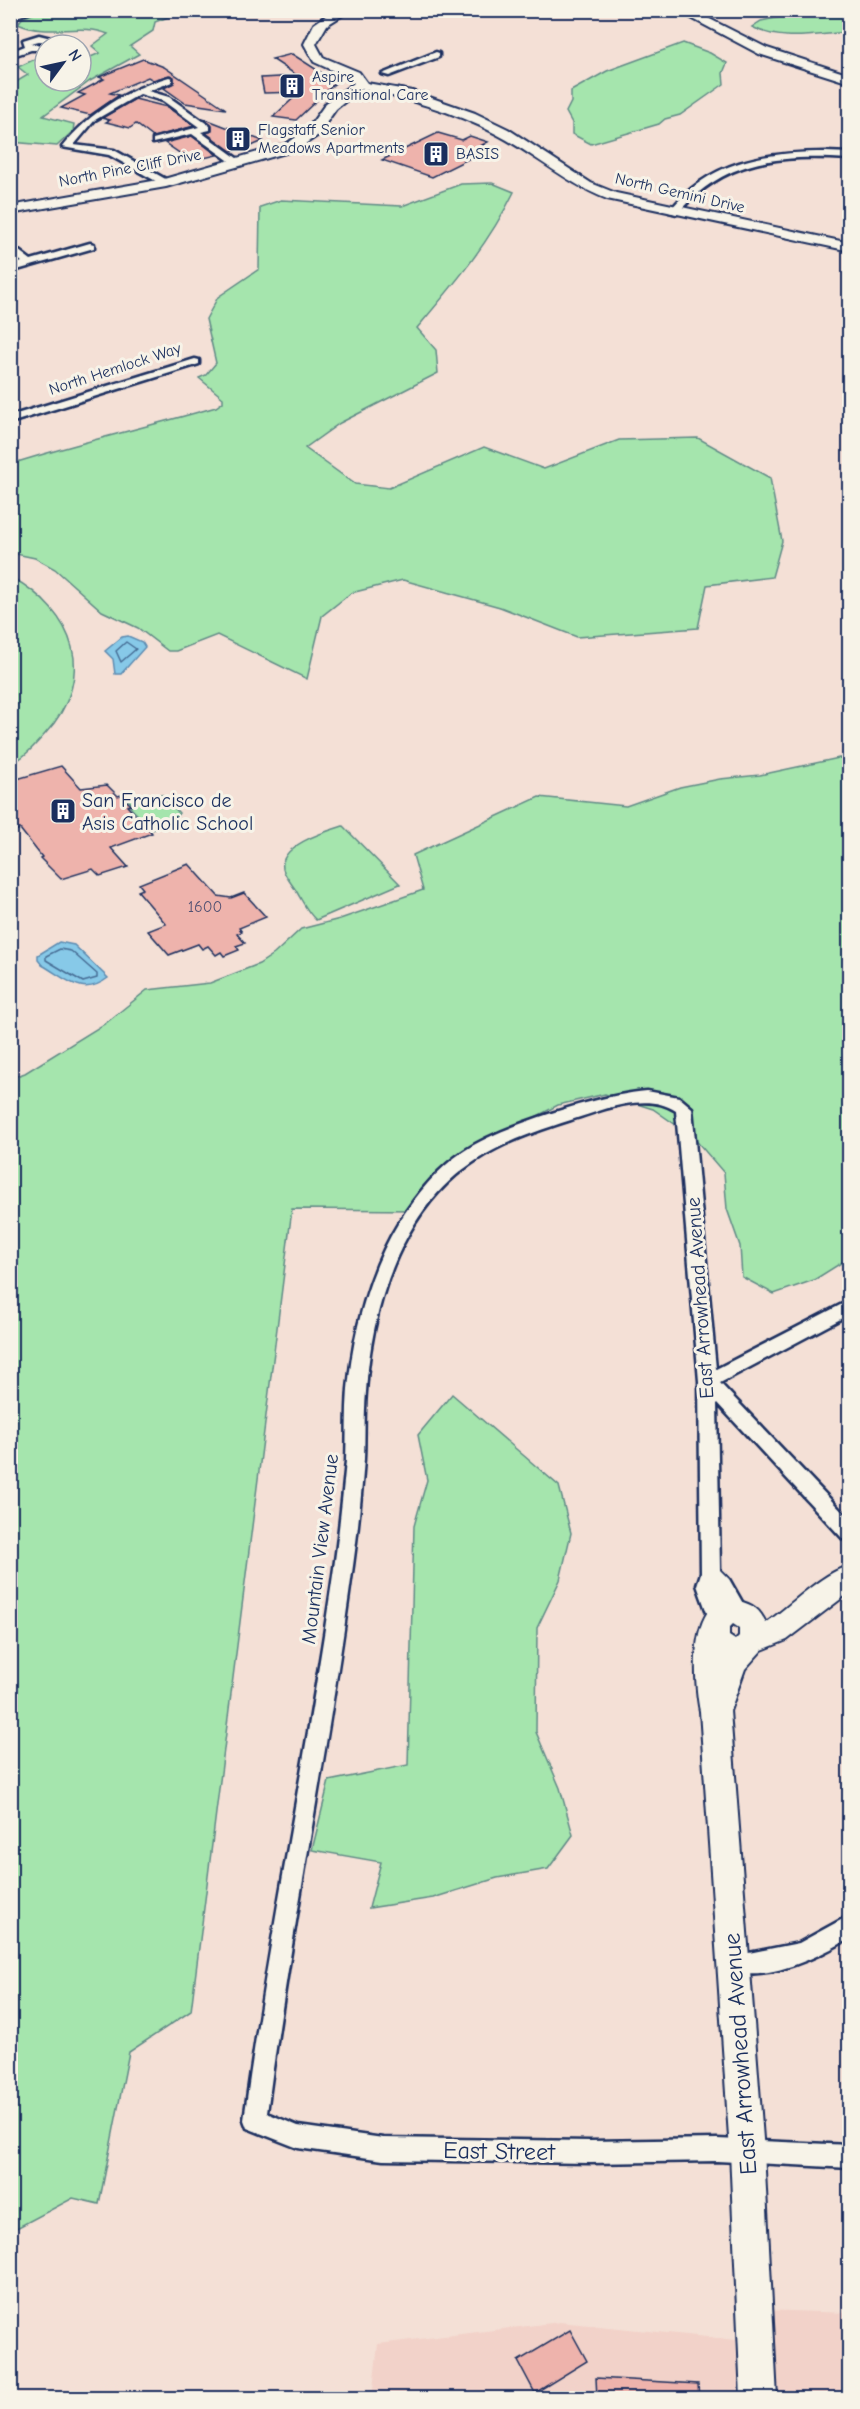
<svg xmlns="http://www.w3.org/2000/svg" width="860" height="2409" viewBox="0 0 860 2409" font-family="'Comic Neue',sans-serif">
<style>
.built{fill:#f2d2c9}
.green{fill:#a5e5ad;stroke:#608a86;stroke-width:1.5}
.water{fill:#87c9e8;stroke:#5c8bb1;stroke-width:1.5}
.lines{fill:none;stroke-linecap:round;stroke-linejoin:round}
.shore{stroke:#466d95;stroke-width:1.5}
.building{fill:#eeb3ac;stroke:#1b2f5e;stroke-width:1.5}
.street-casing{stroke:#1b2f5e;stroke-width:5}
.secondary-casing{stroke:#1b2f5e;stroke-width:4}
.street{fill:#f7f3e8;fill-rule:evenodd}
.secondary{fill:#f7f3e8;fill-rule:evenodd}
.labels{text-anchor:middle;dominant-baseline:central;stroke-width:6;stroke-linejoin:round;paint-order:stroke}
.far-poi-label{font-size:16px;fill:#1b2f5e;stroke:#f7f3e8;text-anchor:start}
.far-street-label{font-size:16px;fill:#1b2f5e;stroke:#f7f3e8}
.number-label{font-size:16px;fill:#505072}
.poi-label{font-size:20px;fill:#1b2f5e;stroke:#f7f3e8;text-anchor:start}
.street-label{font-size:20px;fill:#1b2f5e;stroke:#f7f3e8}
.near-street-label{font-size:24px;fill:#1b2f5e;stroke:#f7f3e8}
</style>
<rect width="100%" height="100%" fill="#f4e0d6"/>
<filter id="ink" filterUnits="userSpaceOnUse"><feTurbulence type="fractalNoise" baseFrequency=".0167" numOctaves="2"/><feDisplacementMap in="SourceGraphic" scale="12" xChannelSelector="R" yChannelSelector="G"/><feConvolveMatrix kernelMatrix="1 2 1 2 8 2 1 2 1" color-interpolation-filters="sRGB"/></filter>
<g filter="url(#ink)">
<g class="built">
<polygon points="763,2310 849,2313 849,2398 767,2398"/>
<polygon points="560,2322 736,2340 739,2398 372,2398 378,2344"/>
</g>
<g class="green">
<path d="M41,11v-1l143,1 -29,11 -2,9 -23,15 9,8 -49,27 -47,35 31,8 -1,7 -16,15 -46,-4v-57l17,-10 -10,-8 15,-7h12v21h36v-20l19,-8 -8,-7 16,-12c-28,-12 -59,4 -90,-10l4,-6z"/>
<path d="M792,11h57v21c-32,2 -67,11 -97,-5l9,-6 29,-6z"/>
<polygon points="683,43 710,53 727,63 723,73 724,84 680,115 665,119 659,124 591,144 572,134 572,123 566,112 571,102 571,91 607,71"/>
<path d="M492,183l22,9c-26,53 -60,92 -97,136l19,22 2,23 -98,50 -35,25 50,36 34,4 95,-41 60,22 75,-29 79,-2 72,40 12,63 -10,36 -65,8 -9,43 -121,9 -77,-30 -97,-27 -52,13 -29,23 -15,63 -90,-44 -41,16h-8l-30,-23 -36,-17 -47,-42 -20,-11 -24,-5v-89c68,-22 137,-37 205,-57l7,-5v-4l-24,-20 7,-3 10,-12 -10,-44 12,-22 41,-28 1,-62 21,-7 121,6 59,-22z"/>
<path d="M11,577c64,35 87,99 34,157 -10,11 -21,24 -34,30z"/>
<polygon points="839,758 849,759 849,1258 814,1280 774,1294 742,1277 740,1246 727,1209 724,1173 693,1137 653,1109 605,1094 558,1105 511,1130 416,1210 292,1209 191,2011 129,2052 99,2204 73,2198 11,2231 11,1078 25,1073 106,1023 147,990 210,983 259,964 274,954 301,929 340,919 423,890 413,855 539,797 626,806 680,787 720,779 760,775"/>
<polygon points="131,794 163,795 179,813 171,823 152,830 130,807 133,805 125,797"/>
<path d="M343,826l57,58 -84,36c-10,-9 -14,-20 -21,-31 -4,-6 -10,-13 -12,-20 -5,-24 44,-38 60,-43z"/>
<polygon points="452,1394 559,1486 571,1533 560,1580 537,1628 536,1732 560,1788 573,1835 548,1869 497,1878 433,1898 369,1908 381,1862 312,1850 329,1781 408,1765 414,1526 427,1480 418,1435"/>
</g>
<g class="water">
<polygon points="128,636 142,642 145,647 121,674 115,674 113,659 105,651 122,637"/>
<path d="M59,942l15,3 34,33c-26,20 -41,1 -66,-13l-4,-5v-5z"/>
</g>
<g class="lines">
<g class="shore">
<polygon points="126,642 136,649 121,662 116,651"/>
<polygon points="60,949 71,951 97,974 97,978 83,982 46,960 46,956"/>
</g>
</g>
<g class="building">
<polygon points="292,54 336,82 296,120 273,117 300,92 264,93 261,78 298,76 272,59"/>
<polygon points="143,59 164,67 226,109 185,103 164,88 174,83 174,77 170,75 153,80 148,77 110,93 119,95 90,115 61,108 85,95 78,93 104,79 99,77"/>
<polygon points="135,99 167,107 194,126 153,137 136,124 130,128 106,122 110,120 102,118"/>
<polygon points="203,118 239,132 263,141 245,149 231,151 206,133 212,131 212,126"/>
<polygon points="438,133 462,140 470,136 488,142 482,145 490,148 432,177 382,160"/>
<polygon points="192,136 217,155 191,161 165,143"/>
<polygon points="61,766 81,788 107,785 118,796 121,795 131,805 127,806 152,833 111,848 128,867 100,876 93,869 61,879 40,858 42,857 20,829 15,831 10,826 10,781"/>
<polygon points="189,864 218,896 231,898 244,893 266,917 239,928 242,932 237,934 245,943 236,946 239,950 224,956 221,952 216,955 208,946 202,949 198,944 169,955 148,931 166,924 138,891 143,889 139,884"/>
<polygon points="570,2330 587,2361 535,2393 518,2361"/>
<polygon points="596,2378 698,2384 699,2398 597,2398"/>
</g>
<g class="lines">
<g class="street-casing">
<g id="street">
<polygon points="39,35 55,39 55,45 47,45 47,42 39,41 31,43 41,46 41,50 31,50 10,57 10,52 25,46 23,40"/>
<polygon points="436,52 439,53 439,57 389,76 382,74"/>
<path d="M169,77l3,1v4l-24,9 21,6 41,29v4l-9,2 40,29v4h-6l-43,-31 -39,9v-4l46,-12 -36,-26 -23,-7 -45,26 -21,25 40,5 55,31v4h-6l-54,-30 -47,-8c28,-35 64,-57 107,-70z"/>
<path d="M826,152l24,1v6c-70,-4 -125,-1 -173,55l-8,-2c39,-51 96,-60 157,-60z"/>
<polygon points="90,243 94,244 94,248 10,272 10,266 22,262 10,253 10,244 31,260"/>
<polygon points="195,359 199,360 199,364 10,423 10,416"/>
<path d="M647,1091l32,6 13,11 24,261 134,-69v14l-130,69 130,137v21l-7,-2 -126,-136 3,167 9,9 20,35 -3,6 -7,2 -7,-2 -9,-16 5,14 -3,6 -7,2 -7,-2 -14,-39 4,-12 -2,-192 -23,-270c-30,-20 -73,-1 -105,9 -73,23 -124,45 -163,115 -26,46 -39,106 -42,157 -2,23 -1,45 -2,67 -3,40 -7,81 -13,121 -24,178 -61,355 -84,533l31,13 85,12 207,3 127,-2 133,6v23l-133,-7 -127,2 -207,-3 -85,-12 -51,-20 -3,-8c24,-180 62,-358 88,-538 6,-40 10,-80 14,-121 1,-24 0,-48 2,-72 5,-56 21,-119 51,-167 17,-27 39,-54 65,-71 39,-26 136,-56 183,-60z"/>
<path d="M850,1915v23c-27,17 -84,45 -116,32l-3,-7 3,-7 65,-13z"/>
</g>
</g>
<g class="secondary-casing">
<g id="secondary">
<polygon points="31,10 29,13 10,19 10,11"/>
<path d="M334,10h17l-24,15 -11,19 7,13 36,15 8,11 45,8 63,22 33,16 83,54 25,10 234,50v8l-243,-52c-41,-16 -72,-45 -111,-65 -43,-23 -88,-35 -135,-45l-25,20 -19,27 -21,14 -130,37 -156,27v-8l154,-27 122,-35 21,-14 19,-27 28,-20 -5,-5 -35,-16 -10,-18 10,-20z"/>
<polygon points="676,10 692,10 767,48 850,75 850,83 759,54"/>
<path d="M850,1565v27l-63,48 -25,10 -17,19 -15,42 34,441 13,246h-36l-11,-246 -30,-441c-6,-28 -13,-121 38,-110 15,3 22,9 28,22 27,-19 52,-47 84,-58zM733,1624l6,4v8l-4,4 -6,-4v-8z"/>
</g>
</g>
<use href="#street" class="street"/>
<use href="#secondary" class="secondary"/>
</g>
</g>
<defs>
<g id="building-square" transform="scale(1.35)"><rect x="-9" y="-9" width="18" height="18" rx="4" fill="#1b2f5e" stroke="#f7f3e8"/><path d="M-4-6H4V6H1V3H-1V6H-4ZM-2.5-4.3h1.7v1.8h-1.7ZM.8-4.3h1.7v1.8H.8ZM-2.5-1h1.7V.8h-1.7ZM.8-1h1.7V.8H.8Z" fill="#fff"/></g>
</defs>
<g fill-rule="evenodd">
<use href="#building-square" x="292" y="86"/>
<use href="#building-square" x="238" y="139"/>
<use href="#building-square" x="436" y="154"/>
<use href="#building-square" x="63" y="811"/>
</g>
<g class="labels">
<g class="far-poi-label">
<text x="312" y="77">Aspire<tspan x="312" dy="18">Transitional Care</tspan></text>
<text x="258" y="130">Flagstaff Senior<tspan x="258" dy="18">Meadows Apartments</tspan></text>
<text x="456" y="154">BASIS</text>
</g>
<g class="far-street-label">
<text transform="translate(130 168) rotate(-11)">North Pine Cliff Drive</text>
<text transform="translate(680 193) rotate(13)">North Gemini Drive</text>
<text transform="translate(115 369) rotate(-18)">North Hemlock Way</text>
</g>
<g class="number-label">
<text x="205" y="907">1600</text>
</g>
<g class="poi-label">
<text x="82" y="800">San Francisco de<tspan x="82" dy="23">Asis Catholic School</tspan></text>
</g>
<g class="street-label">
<text transform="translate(700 1298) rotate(-94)">East Arrowhead Avenue</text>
<text transform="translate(320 1549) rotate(-83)">Mountain View Avenue</text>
</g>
<g class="near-street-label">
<text transform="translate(740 2054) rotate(-94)">East Arrowhead Avenue</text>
<text transform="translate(499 2151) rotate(1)">East Street</text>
</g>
</g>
<rect width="860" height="2409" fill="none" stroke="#f7f3e8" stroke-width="36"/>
<rect x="18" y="18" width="824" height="2373" fill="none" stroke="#1b2f5e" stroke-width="2" filter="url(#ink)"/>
<g transform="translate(63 63) rotate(57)"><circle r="28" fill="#f7f3e8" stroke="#9fa5b1" stroke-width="1.5"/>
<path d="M0-4.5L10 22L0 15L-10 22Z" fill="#1b2f5e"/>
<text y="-9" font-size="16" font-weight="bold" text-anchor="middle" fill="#1b2f5e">N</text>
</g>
</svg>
